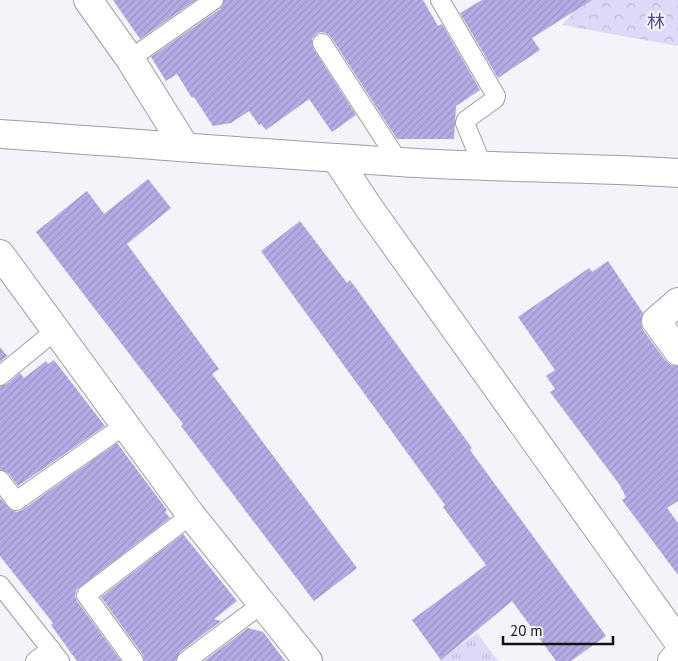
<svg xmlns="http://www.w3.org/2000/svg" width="678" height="661" viewBox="0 0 678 661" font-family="'PT Sans','Noto Sans JP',sans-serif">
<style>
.forest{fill:url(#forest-crowns)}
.park{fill:url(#park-tufts)}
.building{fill:url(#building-hatch)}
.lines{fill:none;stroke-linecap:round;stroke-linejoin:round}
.service-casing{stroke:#9e9ea4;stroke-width:20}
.minor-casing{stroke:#9e9ea4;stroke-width:30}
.tertiary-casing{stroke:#9e9ea4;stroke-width:30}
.service{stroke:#fff;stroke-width:18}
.minor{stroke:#fff;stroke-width:28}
.tertiary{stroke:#fff;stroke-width:28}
.labels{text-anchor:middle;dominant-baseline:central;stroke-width:4.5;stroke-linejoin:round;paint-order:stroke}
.park-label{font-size:18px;fill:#574a90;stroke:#f4f3fa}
</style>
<defs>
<pattern id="forest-crowns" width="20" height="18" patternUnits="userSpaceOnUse" patternTransform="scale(1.25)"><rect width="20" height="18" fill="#dddaf9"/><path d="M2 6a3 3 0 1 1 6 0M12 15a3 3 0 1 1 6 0" fill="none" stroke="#bdbad5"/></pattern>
<pattern id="park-tufts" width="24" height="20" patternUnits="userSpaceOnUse" patternTransform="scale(1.25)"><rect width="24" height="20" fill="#dddaf9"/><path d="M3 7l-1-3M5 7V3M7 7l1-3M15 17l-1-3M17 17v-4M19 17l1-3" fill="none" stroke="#bdbad5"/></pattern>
<pattern id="building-hatch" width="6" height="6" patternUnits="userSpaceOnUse" patternTransform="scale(1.25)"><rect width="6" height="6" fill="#b3ace5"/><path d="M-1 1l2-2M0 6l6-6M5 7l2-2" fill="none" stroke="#9993c4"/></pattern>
</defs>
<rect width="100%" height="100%" fill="#f4f3fa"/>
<polygon class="forest" points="585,0 678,0 678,46 562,25"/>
<polygon class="park" points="477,633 498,661 439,661"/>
<g class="building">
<polygon points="113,0 196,0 140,39"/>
<polygon points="224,0 423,0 438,26 442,24 480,90 456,106 454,139 397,139 331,37 326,33 321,32 316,34 312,39 313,48 356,115 332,132 309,99 266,130 261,124 259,125 249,111 231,123 213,126 194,97 192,98 177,74 166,81 151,57 220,9"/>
<polygon points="482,0 592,0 532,38 540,50 498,78 460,13"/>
<polygon points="148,179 171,208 127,244 219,369 212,374 357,568 314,601 181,426 183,424 36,232 87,191 104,214"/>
<polygon points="300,221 347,283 350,280 472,448 470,450 606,636 571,661 556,661 512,601 441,660 412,620 486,565 443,507 445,505 261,251"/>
<polygon points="608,261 643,313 641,323 643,330 665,360 671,365 678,366 678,501 667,508 678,523 678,575 622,500 626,497 619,484 550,392 555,389 546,376 555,370 518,317 589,268 592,272"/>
<polygon points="0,347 7,356 0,362"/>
<polygon points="54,360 105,426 18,486 8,473 0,470 0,386 7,384 20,373 24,378 46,361 48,364"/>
<polygon points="117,443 167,510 165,512 170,518 76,590 75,596 77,601 121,661 77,661 51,625 53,623 0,556 0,498 11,510 17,512 22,510"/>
<polygon points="183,534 237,601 214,619 221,621 180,652 176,661 144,661 143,655 101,597"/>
<polygon points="248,628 263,632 285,661 204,661"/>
</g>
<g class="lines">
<g class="service-casing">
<g id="service">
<polyline points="440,0 496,96 495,99 466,120 465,123 483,167"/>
<polyline points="322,43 399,162"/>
<polyline points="130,59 214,0"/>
<polyline points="0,376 56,330"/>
<polyline points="0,480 16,501 125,425"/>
<polyline points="0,585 60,661"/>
<polyline points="35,661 51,649"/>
<polyline points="134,661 86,595 191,515"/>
<polyline points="186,661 262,604"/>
</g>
</g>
<g class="minor-casing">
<g id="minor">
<polyline points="88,0 130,59 185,147"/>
<polyline points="0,254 191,515 308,661"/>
<polyline points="678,302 656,321 678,351"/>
<polyline points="672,661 678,655"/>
</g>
</g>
<g class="tertiary-casing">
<g id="tertiary">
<path d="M0,134c133,9 266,20 399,28 93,6 186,5 279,11"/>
<polyline points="336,158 369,208 678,641"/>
</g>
</g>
<use href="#service" class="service"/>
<use href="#minor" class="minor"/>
<use href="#tertiary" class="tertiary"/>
</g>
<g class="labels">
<g class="park-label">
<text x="656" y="21">林</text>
</g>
</g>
<path d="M503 636v8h110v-8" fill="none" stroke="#131315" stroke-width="2.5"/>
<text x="510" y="636" font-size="15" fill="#131315" stroke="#f4f3fa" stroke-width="4" paint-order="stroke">20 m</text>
</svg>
